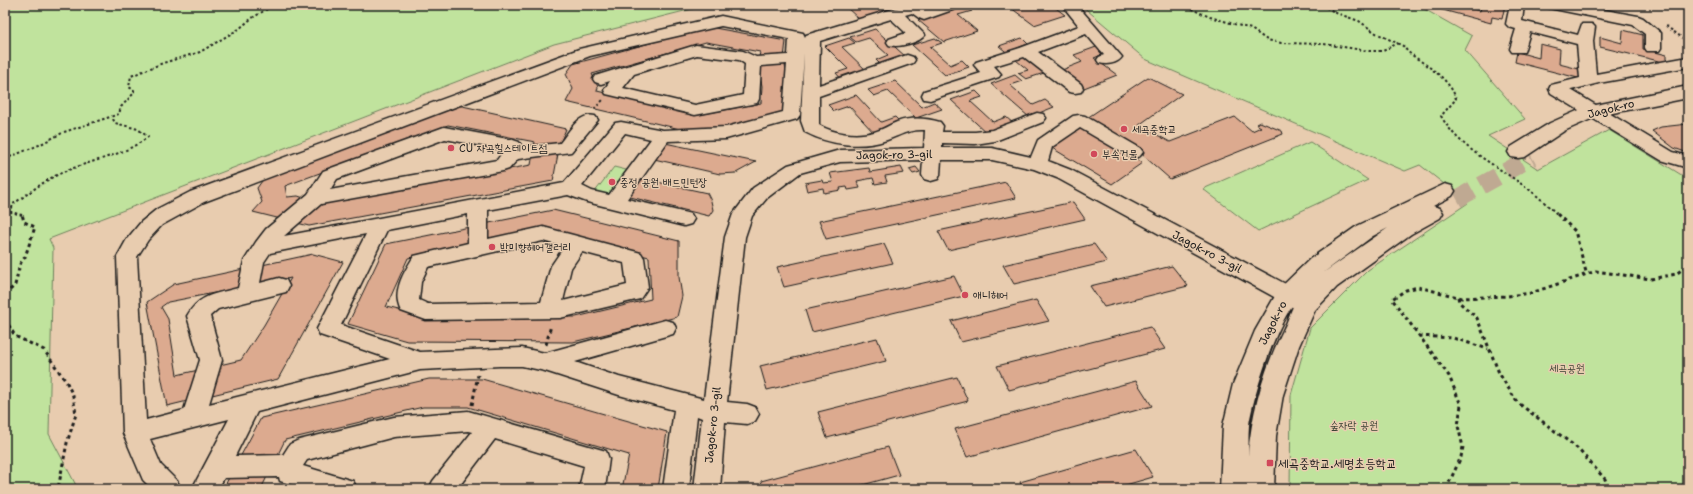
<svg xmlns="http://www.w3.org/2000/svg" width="1693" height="494" viewBox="0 0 1693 494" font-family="'Shantell Sans','Poor Story',sans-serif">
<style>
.green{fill:#c0e39d;stroke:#6e805c}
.building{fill:#dcaa8f;stroke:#1c1c1c;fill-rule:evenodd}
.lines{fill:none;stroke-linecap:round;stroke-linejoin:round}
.major-tunnel{stroke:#bfa992;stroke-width:18;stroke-dasharray:18 10;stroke-linecap:butt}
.minor-casing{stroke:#1c1c1c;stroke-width:3}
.major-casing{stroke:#1c1c1c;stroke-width:3}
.path-far1{stroke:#1c1c1c;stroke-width:2;stroke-dasharray:2.5 2.5;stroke-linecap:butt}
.path{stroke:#1c1c1c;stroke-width:3;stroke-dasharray:3.5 3.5;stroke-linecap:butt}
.minor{fill:#e8ccaf;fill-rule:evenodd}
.major{fill:#e8ccaf;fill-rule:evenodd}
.poi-dot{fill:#d1495b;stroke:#e8ccaf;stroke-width:1.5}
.labels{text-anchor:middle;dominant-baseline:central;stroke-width:3;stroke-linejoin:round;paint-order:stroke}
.street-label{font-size:11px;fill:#1c1c1c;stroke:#e8ccaf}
.poi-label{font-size:11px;fill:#1c1c1c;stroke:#e8ccaf;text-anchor:start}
.park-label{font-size:11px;fill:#3d4436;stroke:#e8ccaf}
.near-poi-label{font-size:13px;fill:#1c1c1c;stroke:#e8ccaf;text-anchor:start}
</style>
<rect width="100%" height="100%" fill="#e8ccaf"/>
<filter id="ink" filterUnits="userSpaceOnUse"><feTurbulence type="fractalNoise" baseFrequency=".025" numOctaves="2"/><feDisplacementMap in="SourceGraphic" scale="8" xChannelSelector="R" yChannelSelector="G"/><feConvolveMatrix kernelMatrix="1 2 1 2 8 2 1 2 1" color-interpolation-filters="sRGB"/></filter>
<g filter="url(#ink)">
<g class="green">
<polygon points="5,5 708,5 554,44 49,239 53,248 49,434 78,489 5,489"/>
<polygon points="1081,5 1417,5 1472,36 1465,50 1525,119 1488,136 1538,169 1609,130 1688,179 1688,489 1290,489 1291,395 1310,328 1368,270 1468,203 1420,165 1405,171 1145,59"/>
<polygon points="1310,142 1368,180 1258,231 1203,189"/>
<polygon points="614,167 630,171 611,197 594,193"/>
</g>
<g class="building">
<polygon points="844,5 888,5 894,10 860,20"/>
<polygon points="965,5 972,11 958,15 977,31 944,42 918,20"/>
<polygon points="1007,5 1052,5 1065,15 1034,25"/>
<polygon points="1429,5 1458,5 1480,11 1482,5 1505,5 1502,19 1492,17 1491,23 1428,6"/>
<path d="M709,27l77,14 -2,17 4,28 -2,29 -89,18 -131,-31 7,-13 -7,-15 7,-10zM706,42l54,10 -2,10 4,24 -1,17 -63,12 -101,-24 1,-4 -6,-13z"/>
<polygon points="875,29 906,57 882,66 876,60 888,55 869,38 856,42 850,37"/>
<polygon points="1623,30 1643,35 1643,49 1667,55 1667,63 1600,47 1600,37 1622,43"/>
<polygon points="849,38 855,43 842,47 867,71 842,80 836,73 848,69 825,46"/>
<polygon points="935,38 942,43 930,47 950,65 962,60 969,67 945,75 912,45"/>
<polygon points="1022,38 1028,44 1017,48 1047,72 1026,79 1018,73 1028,70 999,46"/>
<polygon points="1540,44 1560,49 1559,64 1583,70 1582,79 1515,62 1517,52 1539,58"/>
<polygon points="1099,46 1108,52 1094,58 1117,75 1084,88 1062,70 1082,62 1074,55"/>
<polygon points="1015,75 1022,81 1010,85 1033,105 1045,100 1054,107 1029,117 991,84"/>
<polygon points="1148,77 1182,94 1139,125 1170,142 1235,117 1252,131 1261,127 1256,124 1260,122 1282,131 1283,134 1170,179 1137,150 1084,120"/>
<polygon points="895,81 922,107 934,102 942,109 916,118 888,91 874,96 868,90"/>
<polygon points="976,91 982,97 970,101 993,122 1006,117 1014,124 988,134 951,100"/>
<polygon points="856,95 881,122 895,117 902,124 875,134 849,106 834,111 828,105"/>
<path d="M458,105l108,24 -6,14 -7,38 -244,45 -56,-14 9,-10 -5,-14 10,-14zM448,125l87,17 -4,23 -209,39 -24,-8 -11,1 -2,-11z"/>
<polygon points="1688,124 1688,153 1674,148 1652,131 1661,127"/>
<polygon points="1077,125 1142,163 1112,184 1047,145"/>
<polygon points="665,143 756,162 736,173 720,174 654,159"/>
<polygon points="901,167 904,173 885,176 887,182 875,184 873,178 857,181 860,188 848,190 847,187 840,188 841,190 824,193 823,188 807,191 805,183 822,180 823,183 833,182 830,173 869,168 870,172"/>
<polygon points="916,167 920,172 913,174 909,169"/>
<polygon points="639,178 707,193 711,201 713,210 709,216 626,196"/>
<polygon points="1006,182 1016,198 826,239 819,221"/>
<polygon points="1073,202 1085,219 948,250 938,231"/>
<path d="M553,210l126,31v36l3,19 -5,21 -104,25 -166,-1 -59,-17 38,-80zM546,231l103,26 2,42 -75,18 -152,-1 -38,-9 22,-49z"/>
<polygon points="884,244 893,263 784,287 777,267"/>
<polygon points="1094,244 1107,262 1014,284 1003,265"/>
<path d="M313,254l30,8 -65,117 -111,27 -20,-104 27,-18zM291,278l-27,47 -23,35 -64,15 -9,-56 -7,-12 7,-5z"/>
<polygon points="1172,266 1188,286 1104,307 1090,286"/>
<polygon points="954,276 964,296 812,332 805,310"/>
<polygon points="1036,300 1049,321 961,342 951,321"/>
<polygon points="1150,327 1165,349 1009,390 997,366"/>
<polygon points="877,338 886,361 767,390 760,366"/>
<polygon points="957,377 968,401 827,438 818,412"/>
<polygon points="429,379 482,379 667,432 658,489 622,489 629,455 468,407 423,407 285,440 261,489 223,489 261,418"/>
<polygon points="1136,381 1152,406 967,457 955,429"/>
<polygon points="888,447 899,475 848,489 763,489 761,481"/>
<polygon points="1136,449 1153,477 1112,489 1023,489 1020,482"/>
</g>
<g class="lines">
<polyline class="major-tunnel" points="1457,199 1532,157"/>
<g class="minor-casing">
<g id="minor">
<path d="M906,5h16l4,4 12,-4h22l-2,3 -34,12 -5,-2 -7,-5 -7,2 20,20c-6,8 -27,13 -36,10l-2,-3 2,-3 17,-6 -15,-14 -71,22 -1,44 82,-28 6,-2 6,2 2,3 -2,3 -94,33v29c16,9 37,12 55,7 8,-2 15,-7 23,-10 14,-5 29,-4 43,0l3,4 -1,6h33l17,-2 45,-17 6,1 3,4 -3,4 -48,19 -20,3 -33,-1v5h50l39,9 7,-17 35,-24 6,-1 6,1 55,32 3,4 -3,4 -6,2 -6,-2 -48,-28 -28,19 -4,14 23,9 239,127 4,6 -4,6 -7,2 -7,-2 -239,-131 -23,-9 -42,-9h-51l-1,15 -2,4 -7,2 -7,-2 -2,-4 1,-15 -83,2 -40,11 -33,25 -15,18 -7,21 -18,165 20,2 8,3 4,7 -4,7 -8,3 -22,-2 -5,67h-26l8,-71 -5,-2 -8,73h-26l11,-79 -55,-15 -74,-24 -23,-5h-22l-80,4 -163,42 -22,44 48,-1 7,-11 9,-4 95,-23 74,-6 138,40 3,8 -4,30h-26l5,-23 -89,-27 -38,50h-28l4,-8 39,-49 -4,-1 -74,6 -87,23 -4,6 50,15 4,8h-51l-26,-8 -1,-4 -55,1 -6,11h-26l37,-70 -79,20 11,26 16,16 4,8h-29l-9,-9 -20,-47 -6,-176 10,-18 14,-17 16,-13 33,-17 389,-143 142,-33 82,17 2,4 1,-2zM721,26l68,13 -1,16 -32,2 -13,-6 -47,-6 -101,31 -2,3 2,3 6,2 9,-3 -6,9 2,4 89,21 62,-12 2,-4 2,-33 26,-2 -4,48 -57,15 -63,3 -42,-8 -6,1 -51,60 -280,53 37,-32 182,-33 6,-2 9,-10 53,-7 27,-32 -3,-4c-16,-4 -26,16 -35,27l-38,4 -3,-5 -6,-2 -69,-13 -121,44 -15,23 -42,35 -10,13 -12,19 -6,27c-22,6 -39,6 -51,28l13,44 -16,50 -38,10 -9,-163 11,-17 14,-15 42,-23 386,-146zM804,53l-3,68 4,11c24,13 55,17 82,8 14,-5 22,-11 38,-10l-1,18 -84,2 -52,15 -35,23 -20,26 -8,23 -21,162 -85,-22 -44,-15 98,-28 3,-6 -3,-6 -8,-2 -120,33 -23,-5 -102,4 -79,-27 46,-95 81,-16v29l-54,13c-10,16 -23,36 -13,55l25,9 134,-2 80,-19 8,-12 -4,-29 -3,-5 -98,-26 -55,12v-29l80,-15 19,7 97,24 7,-2 3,-5 -3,-5 -64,-15 41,-58 58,-2 71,-20 3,-4zM697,55l42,5 6,4 -2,31 -48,10 -72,-17 11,-14zM625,133l26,6 -42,56 -17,-4 -10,-5zM445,139l59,11 -7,10 -167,30 7,-11zM366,234l-49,95 3,6 70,24 -181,45 13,-44 -12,-44 8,-7 68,-17 3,-6 -3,-6 -7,-2 -19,5 4,-21 6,-9zM543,241l21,6 -13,19 -10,36 -113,2 -9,-4 2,-18 7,-15zM582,252l42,11 3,22 -64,16 8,-33z"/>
<path d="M1062,5h15l45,52c-5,7 -15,8 -23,6l-2,-3 2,-3 5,-2 -18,-21 -48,18 43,32 2,4 -2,4 -6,1 -6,-1 -45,-35 -30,9 7,8 -2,3 -69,23 -6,-1 -2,-4 2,-4 57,-18 -7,-8 2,-3 44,-14 59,-22z"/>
<polygon points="1510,5 1524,5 1522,21 1578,35 1582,24 1592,24 1595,27 1593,41 1596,74 1688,57 1688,67 1599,83 1571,90 1673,152 1688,156 1688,168 1661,160 1551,93 1549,89 1551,85 1580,78 1577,44 1530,32 1524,52 1512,52 1510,49 1516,29 1509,27 1506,24"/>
<polygon points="1547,5 1578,5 1638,16 1643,18 1661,33 1661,48 1659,51 1647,51 1645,48 1645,34 1633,25 1554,9 1549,8"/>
</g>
</g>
<g class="major-casing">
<g id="major">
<polygon points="1688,86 1688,98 1598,116 1564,131 1525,157 1518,158 1511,157 1508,152 1511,147 1550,123 1586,107"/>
<path d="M1445,184l7,2 3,5 -3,5 -19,10 7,2 3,5 -3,5 -29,16 -74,53 -22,23 -16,36 -16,49 -7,41 -2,53h-54l3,-63 10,-42 22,-53 24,-42 31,-30 47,-33zM1388,228l-65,45 50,-37zM1300,296c-7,7 -10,19 -14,28 -21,42 -34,85 -38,132 1,-10 0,-21 1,-31 5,-32 28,-106 51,-129z"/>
</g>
</g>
<g class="path-far1">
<polyline points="1182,5 1210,17 1251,29 1267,40 1281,43 1324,44 1369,51 1383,51 1398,43"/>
<path d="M1322,5l14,8 23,8 17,12 27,13 5,6c17,13 42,26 48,47l-15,17c18,32 50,46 79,67 14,9 26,21 38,32"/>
<polyline points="1666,26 1688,42"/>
<polyline points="594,109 603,100"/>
<polyline points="5,159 39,145 64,132 119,114 121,107 134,93 134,90 129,87 131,76 163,63 200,52 239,29 252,18 274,5"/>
<path d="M22,215l-11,-3 2,-8c14,-9 29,-22 44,-29 30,-15 64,-17 91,-38l-10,-8 -23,-6 -3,-6"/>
</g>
<g class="path">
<polyline points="1557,214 1575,231 1586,272"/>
<polyline points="5,295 15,285 20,264 25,257 35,227 24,222 22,214"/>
<polyline points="1458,297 1459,302 1477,318 1499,373 1517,402 1577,448 1605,479 1609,489"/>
<polyline points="5,319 15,336 44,350 67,383 73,396 76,414 67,443 58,489"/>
<polyline points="1419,336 1453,338 1488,349"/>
<polyline points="546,345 551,325"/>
<polyline points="472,405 478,375"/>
<polyline points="1450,489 1448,485 1461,457 1463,447 1458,426 1461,405 1449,376 1392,299 1406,290 1418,287 1462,298 1508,296 1531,293 1596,271 1651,279 1676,274 1688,265"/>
</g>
<use href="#minor" class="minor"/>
<use href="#major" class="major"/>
</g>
</g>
<g class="poi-dot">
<circle cx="1124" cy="129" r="4"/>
<circle cx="451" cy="148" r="4"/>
<circle cx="1094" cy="154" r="4"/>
<circle cx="612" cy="182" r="4"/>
<circle cx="492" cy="247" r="4"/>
<circle cx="965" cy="295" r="4"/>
<rect x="1266" y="459" width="8" height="8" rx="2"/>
</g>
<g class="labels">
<g class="street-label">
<text transform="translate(1611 109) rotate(-14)">Jagok-ro</text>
<text transform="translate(894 155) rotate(-1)">Jagok-ro 3-gil</text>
<text transform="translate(1207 252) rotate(28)">Jagok-ro 3-gil</text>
<text transform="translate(1273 323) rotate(-63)">Jagok-ro</text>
<text transform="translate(713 425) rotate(-84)">Jagok-ro 3-gil</text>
</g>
<g class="poi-label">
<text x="1132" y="129">세곡중학교</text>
<text x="459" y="148">CU 자곡힐스테이트점</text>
<text x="1102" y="154">부속건물</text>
<text x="620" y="182">중정 공원 배드민턴장</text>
<text x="500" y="247">박미향헤어갤러리</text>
<text x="973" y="295">애니헤어</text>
</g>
<g class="park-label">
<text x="1567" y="368">세곡공원</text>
<text x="1354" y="425">숲자락 공원</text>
</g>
<g class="near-poi-label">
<text x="1278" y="463">세곡중학교.세명초등학교</text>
</g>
</g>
<rect width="1693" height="494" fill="none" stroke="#e8ccaf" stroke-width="20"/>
<rect x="10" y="10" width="1673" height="474" fill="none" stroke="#1c1c1c" stroke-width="1.5" filter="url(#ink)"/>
</svg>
